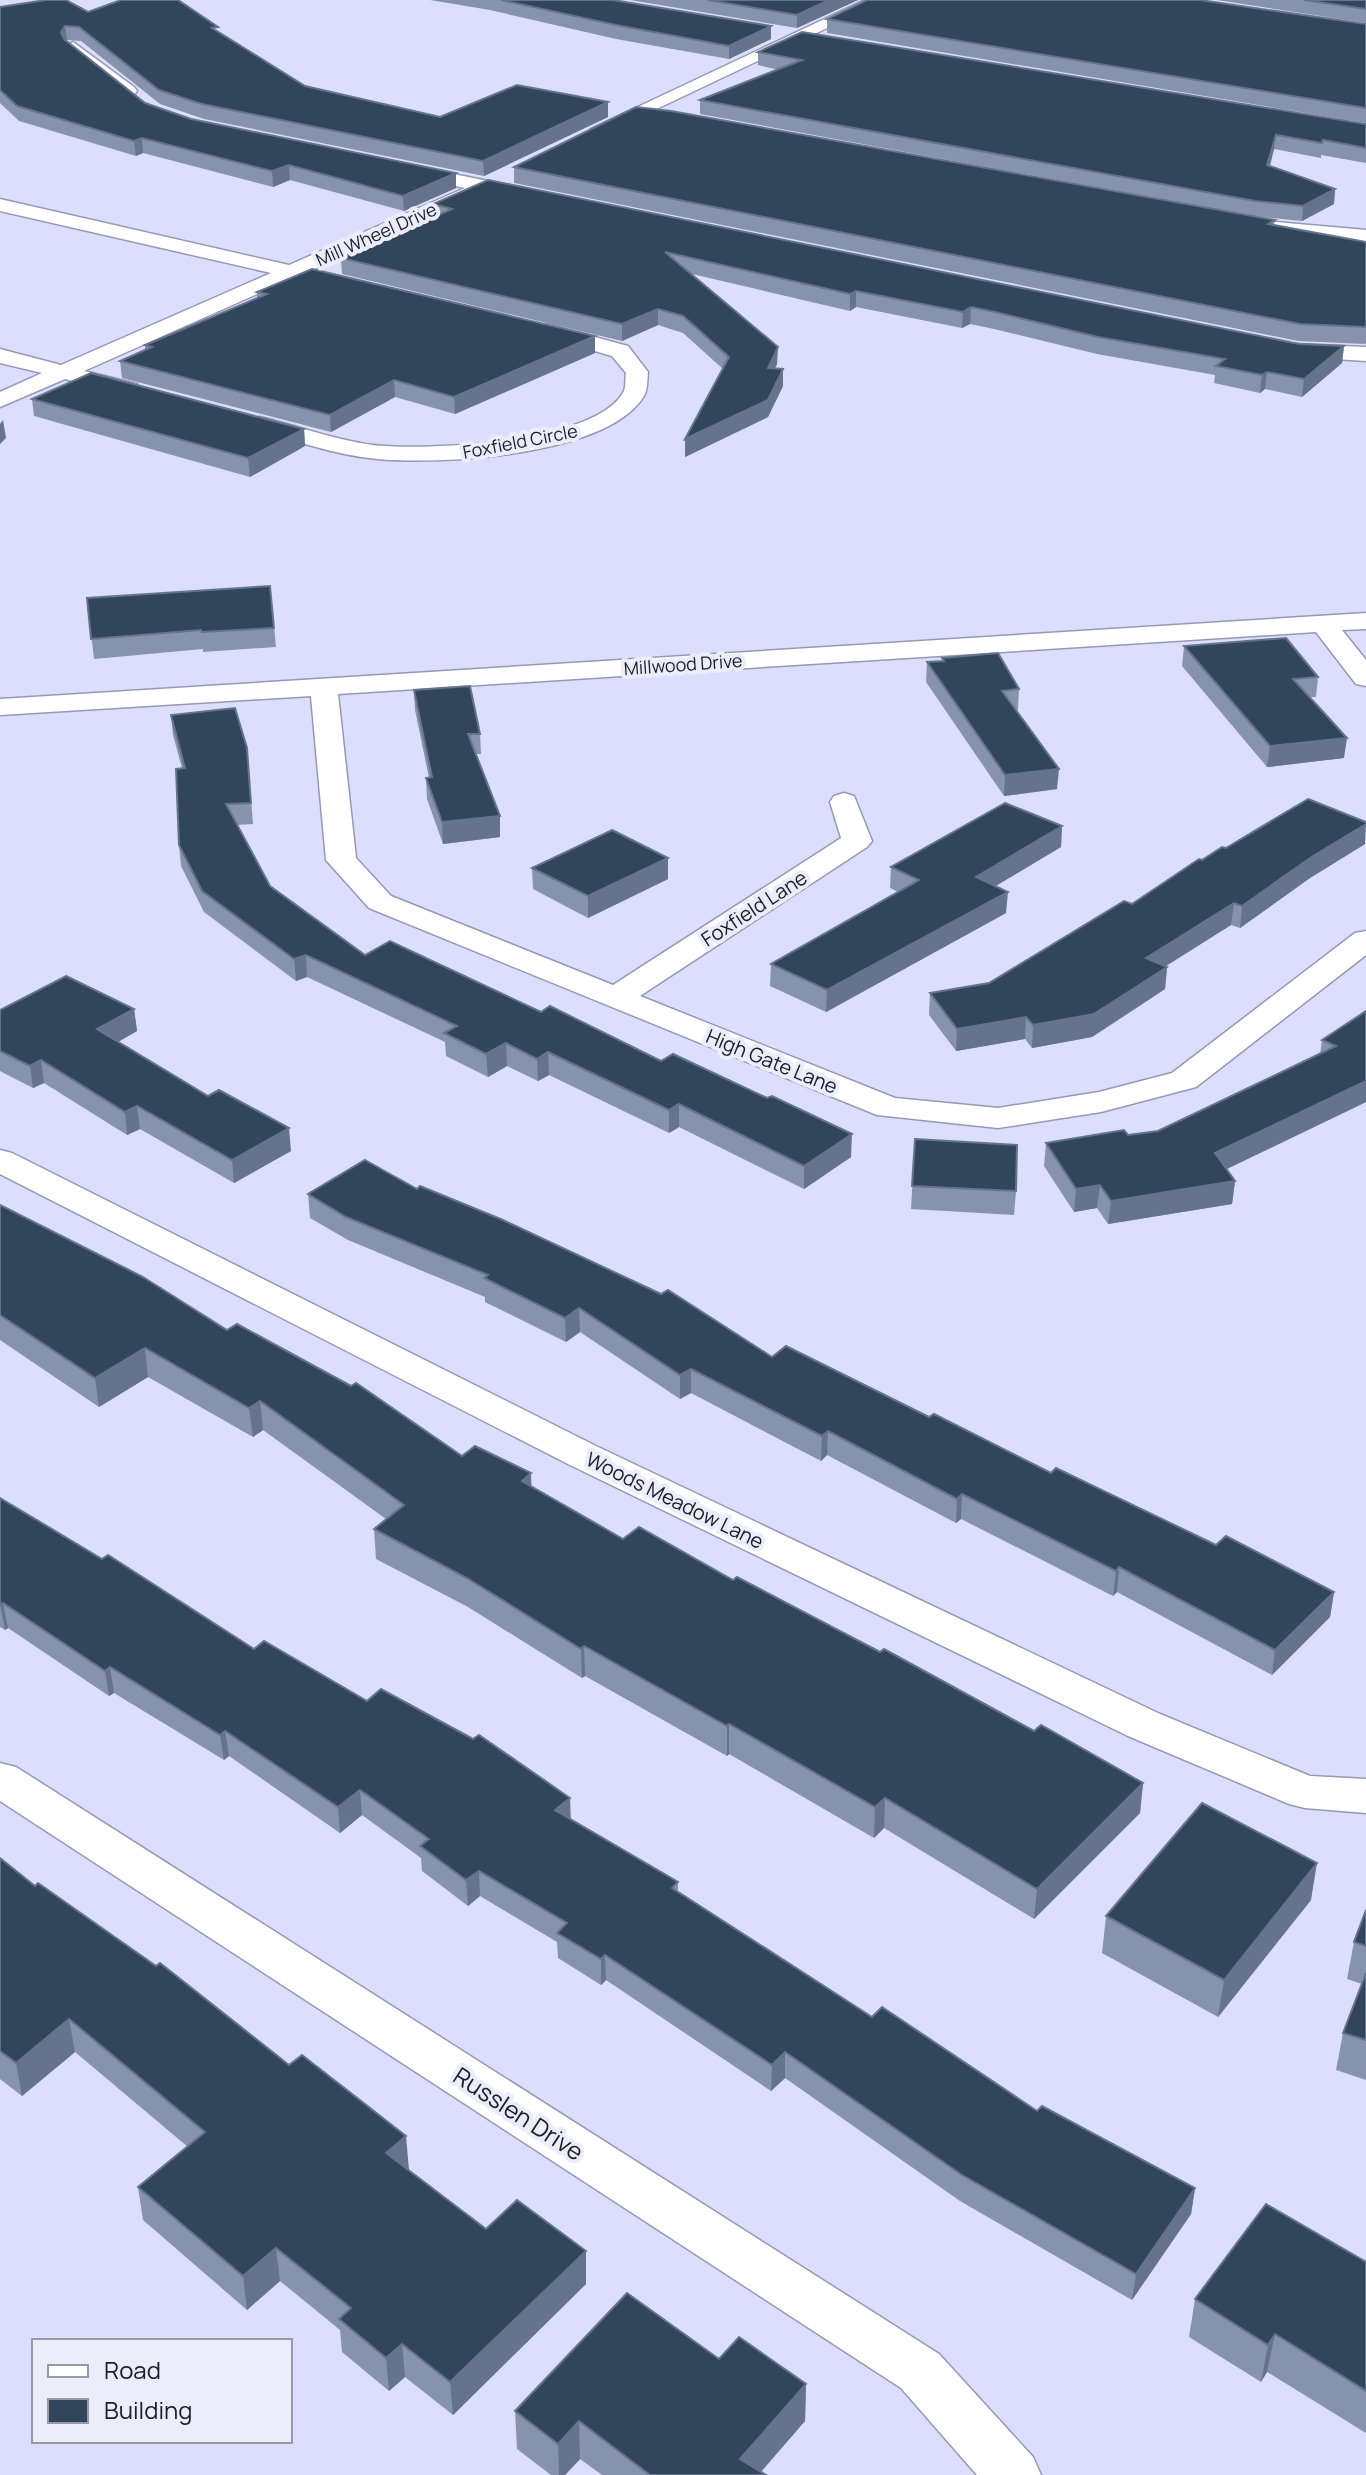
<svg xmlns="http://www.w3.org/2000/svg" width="1366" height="2475" viewBox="0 0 1366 2475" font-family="Manrope,sans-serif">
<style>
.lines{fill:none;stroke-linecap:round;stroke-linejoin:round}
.minor-casing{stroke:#9798b6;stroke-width:3}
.minor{fill:#fff;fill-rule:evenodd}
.wall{fill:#8792ac}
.shaded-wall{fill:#65748c}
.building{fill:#32465b;stroke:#65748c;stroke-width:2}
.labels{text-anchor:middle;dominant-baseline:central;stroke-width:8;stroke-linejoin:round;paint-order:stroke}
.far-street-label{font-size:18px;fill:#1c1d28;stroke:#ecedfa}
.street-label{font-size:20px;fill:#1c1d28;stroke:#ecedfa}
.near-street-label{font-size:24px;fill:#1c1d28;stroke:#ecedfa}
</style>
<rect width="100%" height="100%" fill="#dcdefe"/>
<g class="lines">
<g class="minor-casing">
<g id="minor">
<polygon points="865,0 886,0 606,133 600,134 591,129"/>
<polygon points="73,42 134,87 137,91 134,95 122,95 67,51 65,47"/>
<polygon points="409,165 523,188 533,194 523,200 486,192 312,270 356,281 359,285 356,289 349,291 293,278 84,371 137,384 140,389 137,394 129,396 65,379 0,407 0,392 42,373 0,363 0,349 61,365 271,273 0,211 0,199 289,265 465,188 402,175 400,171"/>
<polygon points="1264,221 1366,230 1366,242 1257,231 1254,227"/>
<path d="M547,324l81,22 20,26c-1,8 0,17 -4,24 -37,60 -203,69 -267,63 -42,-4 -84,-19 -125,-30l-3,-5 3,-5 8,-2c38,9 75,23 113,28 52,6 224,-1 251,-54 2,-5 1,-13 2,-18l-14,-17 -73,-21 -3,-5 3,-5z"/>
<polygon points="1295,344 1366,347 1366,361 1287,356 1284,351 1287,346"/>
<polygon points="1366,613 1366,629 1342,630 1366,660 1366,686 1356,684 1316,632 338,694 356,858 391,896 613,985 841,838 830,802 834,796 844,793 854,796 872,841 867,847 640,996 895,1098 998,1108 1099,1092 1172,1073 1355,933 1366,931 1366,955 1196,1087 1101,1112 998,1128 877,1115 369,908 326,860 311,696 0,715 0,699"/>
<polygon points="0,1150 12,1153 596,1446 1160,1714 1310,1776 1366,1779 1366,1813 1305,1808 1289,1804 1128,1736 568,1464 0,1174"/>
<polygon points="0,1763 16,1767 939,2354 1033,2457 1041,2475 977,2475 901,2388 0,1801"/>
</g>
</g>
<use href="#minor" class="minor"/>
</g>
<g class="wall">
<polygon points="430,0 613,0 771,26 771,39 729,59 616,39 490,10"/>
<polygon points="630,0 858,0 797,28"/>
<polygon points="1217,0 1366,0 1366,23"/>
<polygon points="0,7 88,12 219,32 305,86 440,117 608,102 608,117 484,176 204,119 160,104 81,41 67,40 66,41 145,103 191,119 456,173 456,188 404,211 290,180 273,187 143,153 136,156 19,121 0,103"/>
<polygon points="827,19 1366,24 1366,123 827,33"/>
<polygon points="758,52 1366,124 1366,163 1321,155 1321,158 1274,149 1270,166 1335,189 1334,204 1302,221 1253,216 700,114 700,100 779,70 758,65"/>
<polygon points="514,167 1275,220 1274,225 1366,242 1366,343 1365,344 1298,341 514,183"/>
<polygon points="433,204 1299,344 1344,346 1342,363 1302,397 1265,389 1260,393 1214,383 1215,375 1097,354 994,329 970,324 962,328 856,307 850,311 692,274 777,364 775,368 783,386 768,417 685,457 723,369 683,333 658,325 622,341 342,274 341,258 433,217"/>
<polygon points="257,292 595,353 455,414 395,397 331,432 122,378 120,361 145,349 145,345 257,298"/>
<polygon points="32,399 304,429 305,446 250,477 34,416"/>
<polygon points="270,586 276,647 203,652 203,649 94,659 87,598"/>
<polygon points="1184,646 1318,677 1316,697 1310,697 1344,758 1267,767 1182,666"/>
<polygon points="942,658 1019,689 1018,710 1015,710 1057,789 1004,796 926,682 927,662 942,661"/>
<polygon points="414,690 480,734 481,754 476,754 500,816 500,837 443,844 427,799 426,778 429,778 415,710"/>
<polygon points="171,715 247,748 253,824 237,825 270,886 365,955 851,1157 804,1189 679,1127 669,1133 549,1075 538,1081 507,1066 488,1077 446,1056 445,1042 307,977 296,981 204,912 181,866 179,845 182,768 173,735"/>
<polygon points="1062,826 1061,847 995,886 1006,913 826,1012 770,986 771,964 898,892 890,888 891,867"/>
<polygon points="1365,844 1310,878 1240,928 1231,925 1165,966 1167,967 1165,989 1092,1037 1032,1048 1025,1039 956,1051 929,1015 930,993 989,983 1132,904 1202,860 1226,848"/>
<polygon points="668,858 668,879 588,918 533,889 532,868"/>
<polygon points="134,1009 137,1031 118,1042 291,1151 234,1183 140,1129 127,1135 44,1083 33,1088 0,1071 0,1010"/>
<polygon points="1366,1011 1366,1102 1227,1169 1235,1181 1232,1204 1108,1224 1097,1208 1074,1212 1044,1166 1046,1143 1128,1135 1158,1131 1320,1054 1322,1040"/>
<polygon points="915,1139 1016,1191 1014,1215 911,1209"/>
<polygon points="417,1189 772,1357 929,1417 1051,1473 1216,1545 1334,1592 1330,1617 1272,1675 1117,1592 1113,1596 961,1519 956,1523 827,1455 821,1461 691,1393 680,1399 580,1332 566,1342 485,1302 485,1297 348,1240 310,1218 308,1194"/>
<polygon points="0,1205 227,1330 462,1456 531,1473 531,1486 623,1539 733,1580 880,1652 1034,1731 1143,1783 1140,1813 1034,1919 884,1828 874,1838 729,1754 727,1756 585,1676 582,1678 468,1607 376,1559 374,1529 386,1519 263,1430 253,1437 148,1377 99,1407 0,1340"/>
<polygon points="0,1498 254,1649 571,1820 678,1882 678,1891 872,2017 1037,2111 1195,2188 1191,2214 1132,2300 960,2201 785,2078 771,2091 606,1980 601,1985 558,1958 557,1942 480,1896 468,1906 422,1871 421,1858 362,1815 340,1833 229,1756 224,1760 114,1693 109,1696 8,1628 5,1630 0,1627"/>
<polygon points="0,1858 35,1886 486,2229 586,2284 453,2415 405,2377 389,2391 342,2352 340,2330 280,2281 247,2310 143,2220 138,2187 188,2147 75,2052 22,2096 0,2079"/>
<polygon points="1311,1900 1218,2017 1102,1953 1106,1916"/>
<polygon points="1366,1910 1366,2080 1336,2070 1343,2033 1362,1984 1347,1979 1354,1942"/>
<polygon points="1366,2262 1366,2433 1267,2372 1261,2382 1189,2337 1195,2299"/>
<polygon points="719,2359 806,2384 805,2421 761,2472 766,2475 602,2475 580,2459 565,2475 551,2475 517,2449 515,2411"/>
</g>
<g class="shaded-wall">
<polygon points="829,0 858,0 797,28 797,15"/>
<polygon points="65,26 67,40 62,46 61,32"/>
<polygon points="771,26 771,39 729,59 729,46"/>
<polygon points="608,102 608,117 484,176 483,161"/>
<polygon points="1276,135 1274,149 1266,180 1267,165"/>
<polygon points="142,138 143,153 136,156 134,141"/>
<polygon points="289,165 290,180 273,187 272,171"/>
<polygon points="456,173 456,188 404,211 403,196"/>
<polygon points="1335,189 1334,204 1302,221 1303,206"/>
<polygon points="856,291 856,307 850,311 850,294"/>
<polygon points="971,307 970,324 962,328 963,312"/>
<polygon points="658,309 658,325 622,341 622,324"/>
<polygon points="595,336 595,353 455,414 454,397"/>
<polygon points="1344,346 1342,363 1302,397 1304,379"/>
<polygon points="778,347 777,364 767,385 768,368"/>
<polygon points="783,369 783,386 768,417 685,457 685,439"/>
<polygon points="1267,372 1265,389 1260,393 1262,375"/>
<polygon points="394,380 395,397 331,432 330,415"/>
<polygon points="3,420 6,438 0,444 0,424"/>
<polygon points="304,429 305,446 250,477 248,458"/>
<polygon points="1347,738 1344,758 1267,767 1270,746"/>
<polygon points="1059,769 1057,789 1004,796 1005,775"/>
<polygon points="500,816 500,837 443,844 442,822"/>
<polygon points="1366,824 1365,844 1310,878 1240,928 1242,906 1313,856"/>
<polygon points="1062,826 1061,847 974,899 976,877"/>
<polygon points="668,858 668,879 588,918 588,896"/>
<polygon points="1008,892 1006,913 826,1012 827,990"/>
<polygon points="1234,903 1231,925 1144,980 1146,958"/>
<polygon points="306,955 307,977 296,981 294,959"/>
<polygon points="1167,967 1165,989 1092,1037 1032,1048 1033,1025"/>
<polygon points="134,1009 137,1031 100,1052 97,1029"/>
<polygon points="1026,1017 1025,1039 956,1051 957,1029"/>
<polygon points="506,1043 507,1066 488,1077 486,1054"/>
<polygon points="548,1052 549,1075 538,1081 537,1059"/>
<polygon points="41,1060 44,1083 33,1088 30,1066"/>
<polygon points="1366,1081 1366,1102 1212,1176 1215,1153"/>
<polygon points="679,1104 679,1127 669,1133 669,1110"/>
<polygon points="137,1106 140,1129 127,1135 125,1112"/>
<polygon points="289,1128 291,1151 234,1183 232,1160"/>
<polygon points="852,1134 851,1157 804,1189 804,1166"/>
<polygon points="1235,1181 1232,1204 1108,1224 1111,1201"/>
<polygon points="1100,1185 1097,1208 1074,1212 1076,1189"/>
<polygon points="579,1308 580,1332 566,1342 565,1318"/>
<polygon points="145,1348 148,1377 99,1407 95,1378"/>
<polygon points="691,1369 691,1393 680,1399 680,1375"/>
<polygon points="260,1401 263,1430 253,1437 249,1408"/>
<polygon points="828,1431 827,1455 821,1461 822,1436"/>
<polygon points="531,1473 532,1502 522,1481"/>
<polygon points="962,1494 961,1519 956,1523 957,1499"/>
<polygon points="1119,1567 1117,1592 1113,1596 1116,1571"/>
<polygon points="1334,1592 1330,1617 1272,1675 1275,1650"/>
<polygon points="3,1603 8,1628 5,1630 0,1605"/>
<polygon points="584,1646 585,1676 582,1678 581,1649"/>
<polygon points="110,1667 114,1693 109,1696 105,1671"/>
<polygon points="729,1724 729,1754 727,1756 727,1726"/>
<polygon points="225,1731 229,1756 224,1760 220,1735"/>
<polygon points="1143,1783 1140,1813 1034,1919 1037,1889"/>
<polygon points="360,1790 362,1815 340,1833 338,1807"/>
<polygon points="570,1798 571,1823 555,1810"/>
<polygon points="885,1798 884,1828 874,1838 875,1807"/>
<polygon points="1317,1863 1311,1900 1218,2017 1224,1980"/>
<polygon points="479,1871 480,1896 468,1906 466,1880"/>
<polygon points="605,1955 606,1980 601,1985 601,1959"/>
<polygon points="69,2019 75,2052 22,2096 16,2063"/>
<polygon points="785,2052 785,2078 771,2091 772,2065"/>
<polygon points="406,2136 409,2170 386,2153"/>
<polygon points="1195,2188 1191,2214 1132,2300 1136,2274"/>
<polygon points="276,2248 280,2281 247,2310 243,2276"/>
<polygon points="586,2251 586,2284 453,2415 450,2382"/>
<polygon points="1275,2334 1267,2372 1261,2382 1268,2345"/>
<polygon points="402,2344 405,2377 389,2391 386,2358"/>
<polygon points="806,2384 805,2421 758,2475 740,2459"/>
<polygon points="579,2421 580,2459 565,2475 559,2475 558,2444"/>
</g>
<g class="building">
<polygon points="46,0 66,0 88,12 121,0 178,0 218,27 212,28 305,86 440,117 517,85 608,102 483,161 202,104 159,90 79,27 65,26 61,32 64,39 145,103 191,119 456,173 403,196 289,165 272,171 142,138 134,141 17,106 0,90 0,7"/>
<polygon points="501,0 613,0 771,26 729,46 616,25"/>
<polygon points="708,0 829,0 797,15"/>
<polygon points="867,0 1200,0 1366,24 1366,108 827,19"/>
<polygon points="1304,0 1366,0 1366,9"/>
<polygon points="802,32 1366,124 1366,148 1323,140 1322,143 1276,135 1267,165 1335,189 1303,206 1255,201 700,100 802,60 758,52"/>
<polygon points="636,107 671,111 1275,220 1268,224 1366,242 1366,327 1300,324 514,167"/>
<polygon points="488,180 1299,344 1344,346 1304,379 1267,372 1262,375 1216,366 1225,359 1098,337 995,312 971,307 963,312 856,291 850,294 665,252 778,347 768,368 783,369 768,400 685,439 729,357 683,316 658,309 622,324 341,258 452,209 433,204"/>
<polygon points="312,269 595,336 454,397 394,380 330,415 120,361 152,347 145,345 267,294 257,292"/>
<polygon points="91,373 304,429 248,458 32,399"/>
<polygon points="270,586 274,628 202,632 201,630 91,639 87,598"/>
<polygon points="1286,638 1318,677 1293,679 1347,738 1270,746 1184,646"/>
<polygon points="998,653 1019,689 1002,691 1059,769 1005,775 927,662 944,661 942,658"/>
<polygon points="470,686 480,734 468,734 500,816 442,822 426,778 432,777 414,690"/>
<polygon points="235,708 247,748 251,803 226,804 270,886 365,955 390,941 541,1012 550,1006 661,1061 673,1054 767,1098 772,1096 852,1134 804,1166 679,1104 669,1110 548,1052 537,1059 506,1043 486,1054 444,1033 457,1026 306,955 294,959 202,891 179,845 176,769 185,768 171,715"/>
<polygon points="1308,799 1366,822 1366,824 1313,856 1242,906 1234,903 1146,958 1167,967 1094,1014 1033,1025 1026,1017 957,1029 930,993 989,983 1124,901 1132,904 1199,859 1202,860 1222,847 1226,848"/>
<polygon points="1005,803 1062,826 976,877 1008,892 827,990 771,964 919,880 891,867"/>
<polygon points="612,830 668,858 588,896 532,868"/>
<polygon points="66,976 134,1009 97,1029 208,1096 219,1090 289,1128 232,1160 137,1106 125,1112 41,1060 30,1066 0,1051 0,1010"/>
<polygon points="1366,1011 1366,1081 1215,1153 1235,1181 1111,1201 1100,1185 1076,1189 1046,1143 1124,1130 1128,1135 1158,1131 1336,1046 1322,1040"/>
<polygon points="915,1139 1017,1145 1016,1191 912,1186"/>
<polygon points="365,1160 417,1189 420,1186 503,1220 661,1294 668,1290 772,1357 786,1346 929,1417 934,1414 1051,1473 1056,1468 1216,1545 1226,1536 1334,1592 1275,1650 1119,1567 1116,1571 962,1494 957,1499 828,1431 822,1436 691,1369 680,1375 579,1308 565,1318 484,1278 488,1275 346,1217 308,1194"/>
<polygon points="0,1205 143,1277 227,1330 237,1324 351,1386 356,1383 462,1456 475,1446 531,1473 522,1481 623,1539 639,1527 733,1580 737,1577 880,1652 884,1649 1034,1731 1041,1725 1143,1783 1037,1889 885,1798 875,1807 729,1724 727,1726 584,1646 581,1649 467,1578 374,1529 404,1505 260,1401 249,1408 145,1348 95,1378 0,1315"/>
<polygon points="0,1498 102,1559 108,1555 254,1649 264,1641 367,1701 381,1689 473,1739 479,1735 570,1798 555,1810 678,1882 672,1888 872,2017 882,2007 1037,2111 1042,2106 1195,2188 1136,2274 962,2175 785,2052 772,2065 605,1955 601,1959 557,1933 567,1923 479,1871 466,1880 420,1846 429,1839 360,1790 338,1807 225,1731 220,1735 110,1667 105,1671 3,1603 0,1605"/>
<polygon points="1202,1803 1317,1863 1224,1980 1106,1916"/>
<polygon points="0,1858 35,1886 38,1883 156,1966 160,1963 289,2065 302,2055 406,2136 386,2153 486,2229 517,2200 586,2251 450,2382 402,2344 386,2358 339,2319 351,2308 276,2248 243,2276 138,2187 205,2132 69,2019 16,2063 0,2051"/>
<polygon points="1366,1910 1366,1946 1354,1942"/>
<polygon points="1366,1973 1366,2040 1343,2033"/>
<polygon points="1266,2204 1366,2262 1366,2391 1275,2334 1268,2345 1195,2299"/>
<polygon points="627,2293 719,2359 739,2337 806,2384 740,2459 766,2475 650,2475 579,2421 558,2444 515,2411"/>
</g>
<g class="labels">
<g class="far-street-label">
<text transform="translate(376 234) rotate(-24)">Mill Wheel Drive</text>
<text transform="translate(520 441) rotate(-11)">Foxfield Circle</text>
<text transform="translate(683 664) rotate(-4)">Millwood Drive</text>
</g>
<g class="street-label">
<text transform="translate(754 908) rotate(-33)">Foxfield Lane</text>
<text transform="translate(772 1061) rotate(22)">High Gate Lane</text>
<text transform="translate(675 1500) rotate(26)">Woods Meadow Lane</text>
</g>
<g class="near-street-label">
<text transform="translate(519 2113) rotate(33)">Russlen Drive</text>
</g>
</g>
<rect x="32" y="2339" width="260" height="104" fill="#ecedfa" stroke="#999aa6" stroke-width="2"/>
<rect x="48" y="2365" width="40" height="12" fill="#ffffff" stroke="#999aa6" stroke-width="2"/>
<text x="104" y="2379" font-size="24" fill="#1c1d28">Road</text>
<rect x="48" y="2399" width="40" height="24" fill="#32465b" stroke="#999aa6" stroke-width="2"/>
<text x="104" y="2419" font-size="24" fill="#1c1d28">Building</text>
</svg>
